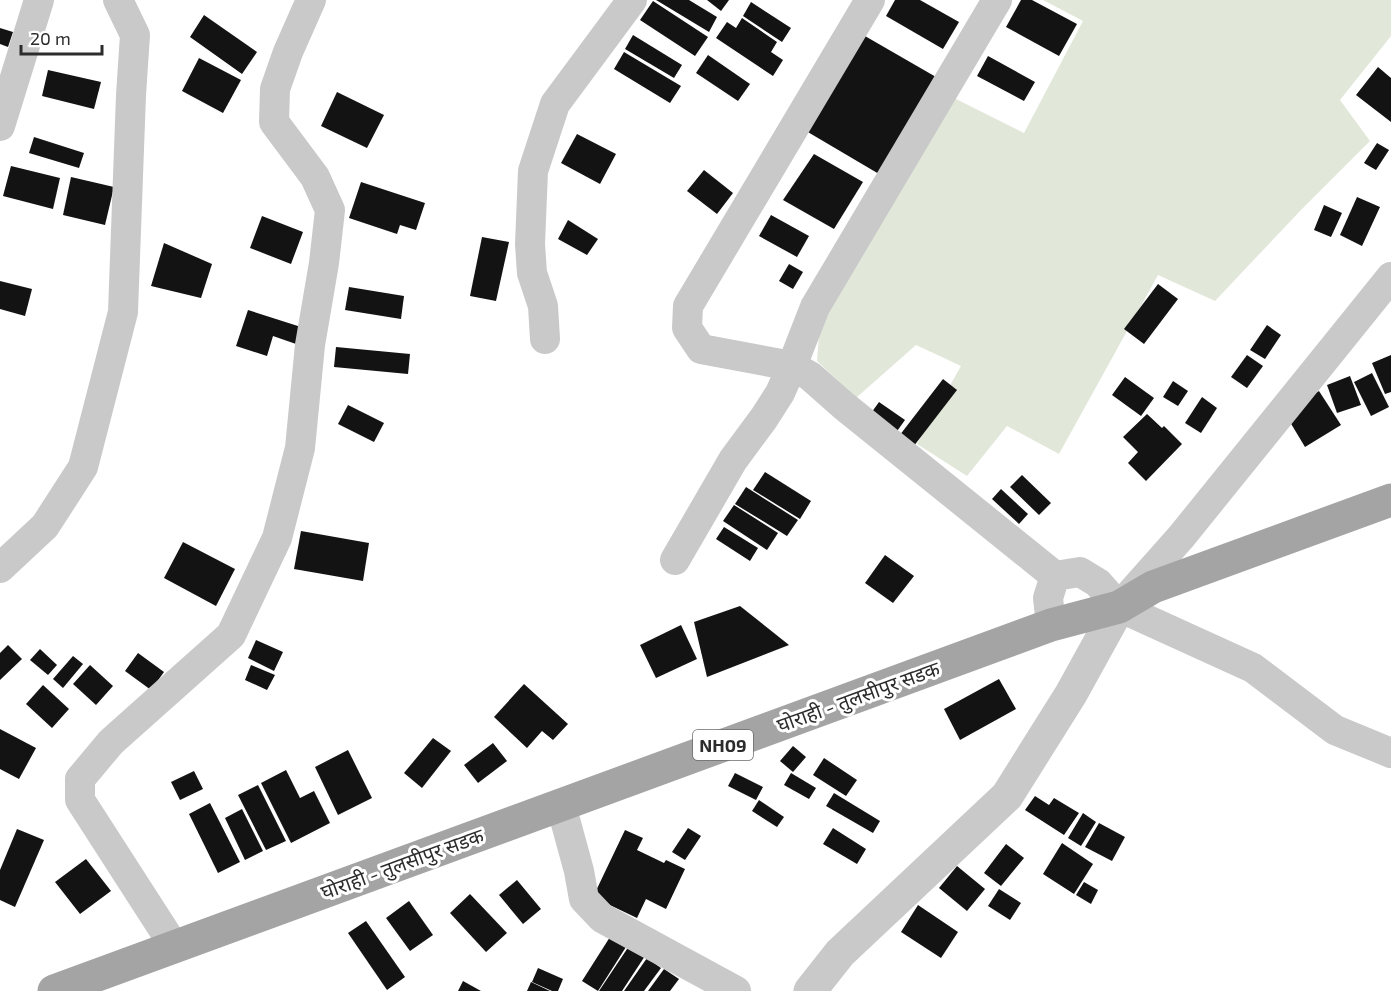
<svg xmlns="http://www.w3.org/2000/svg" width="1391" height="991" viewBox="0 0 1391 991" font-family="'Exo 2','Noto Sans Devanagari',sans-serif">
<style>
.green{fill:#e1e8da}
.building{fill:#131313}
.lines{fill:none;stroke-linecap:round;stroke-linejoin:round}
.minor{stroke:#c9c9c9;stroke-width:30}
.tertiary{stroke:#c9c9c9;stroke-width:33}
.primary{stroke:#a4a4a4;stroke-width:33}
.labels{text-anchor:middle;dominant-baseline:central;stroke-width:6;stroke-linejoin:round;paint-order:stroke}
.shield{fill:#fff;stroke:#6b6b6b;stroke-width:1.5}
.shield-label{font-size:18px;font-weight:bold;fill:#2c2c2c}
.street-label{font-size:20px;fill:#2c2c2c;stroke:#fff}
</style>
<rect width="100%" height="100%" fill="#fff"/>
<polygon class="green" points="1043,0 1391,0 1391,36 1340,100 1370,141 1300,211 1215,301 1158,275 1059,454 1007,426 967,476 917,444 961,366 916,345 856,398 817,361 821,308 948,95 1024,133 1083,21"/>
<g class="building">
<polygon points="656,0 689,0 717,17 709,32"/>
<polygon points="707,0 729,0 721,11"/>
<polygon points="895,0 920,0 959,22 943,49 886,16"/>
<polygon points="1021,0 1032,0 1077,24 1059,56 1006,27"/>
<polygon points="653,1 708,37 695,56 640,20"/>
<polygon points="751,2 791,28 782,42 743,16"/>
<polygon points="204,15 257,52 242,74 190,37"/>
<polygon points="742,18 777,42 771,52 783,60 773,76 716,38 727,22 736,28"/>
<polygon points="0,28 13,32 8,47 0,44"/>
<polygon points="858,32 936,77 879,174 801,128"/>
<polygon points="633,35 682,65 674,78 625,49"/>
<polygon points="624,52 681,86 670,103 614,69"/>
<polygon points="708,55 750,84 738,101 696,73"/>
<polygon points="988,56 1035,82 1024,101 977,76"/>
<polygon points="199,58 241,80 223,113 182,91"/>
<polygon points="1378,67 1391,78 1391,122 1356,95"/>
<polygon points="48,70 101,82 94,109 42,96"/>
<polygon points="337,92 384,115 367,148 321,126"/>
<polygon points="577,134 616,154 600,184 561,163"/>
<polygon points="34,137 84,153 79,168 29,153"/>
<polygon points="1377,143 1389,150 1376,170 1364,163"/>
<polygon points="814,154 863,182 834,229 783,200"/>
<polygon points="11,166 60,178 53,209 3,196"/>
<polygon points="704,170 733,193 717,214 687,191"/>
<polygon points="71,177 114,187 105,225 63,215"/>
<polygon points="361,182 425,203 416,230 400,225 397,234 349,218"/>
<polygon points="1357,197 1380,207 1362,246 1340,235"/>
<polygon points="1324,205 1342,213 1331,237 1314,230"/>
<polygon points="771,215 809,236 797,257 759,236"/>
<polygon points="262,216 303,232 291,264 250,248"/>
<polygon points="568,220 598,239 587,255 558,239"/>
<polygon points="482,237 509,242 496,301 470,296"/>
<polygon points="164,243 212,264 201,298 151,286"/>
<polygon points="789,264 803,272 793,289 779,281"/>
<polygon points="0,281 32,289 25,316 0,309"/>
<polygon points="1158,284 1178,299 1144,344 1124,329"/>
<polygon points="349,287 404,296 401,319 345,310"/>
<polygon points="248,310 301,327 296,344 273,336 267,356 236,346"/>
<polygon points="1267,325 1281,335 1265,359 1250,350"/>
<polygon points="336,347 410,354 408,374 334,367"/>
<polygon points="1247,355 1263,366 1247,388 1231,377"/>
<polygon points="1391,355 1391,392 1385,394 1372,363"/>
<polygon points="1372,373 1389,407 1371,416 1354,382"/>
<polygon points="1350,376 1361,405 1337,413 1327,385"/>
<polygon points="1125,377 1154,398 1141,416 1112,395"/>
<polygon points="943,379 957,390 910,451 896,440"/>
<polygon points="1173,381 1188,391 1178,406 1163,397"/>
<polygon points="1319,391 1341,425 1305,447 1284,412"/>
<polygon points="1202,397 1217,408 1201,433 1185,423"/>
<polygon points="879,402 905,420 895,434 869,416"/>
<polygon points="348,405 384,423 374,442 338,424"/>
<polygon points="1147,414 1162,428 1164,426 1182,444 1146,481 1128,463 1138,452 1123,437"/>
<polygon points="765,472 811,501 800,519 753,490"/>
<polygon points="1022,475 1051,503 1039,515 1010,487"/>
<polygon points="746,487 798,520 787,536 735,504"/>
<polygon points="1001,489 1028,514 1019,524 992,499"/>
<polygon points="734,505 778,533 767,550 723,521"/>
<polygon points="724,527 758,548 750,561 716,539"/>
<polygon points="301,531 369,543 363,581 294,569"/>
<polygon points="183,542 235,569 216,606 164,578"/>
<polygon points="885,555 914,576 893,603 865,583"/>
<polygon points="740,606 789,645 707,677 694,622"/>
<polygon points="681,625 697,659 656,678 640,645"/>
<polygon points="256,640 283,652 274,671 248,658"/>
<polygon points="8,645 22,659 0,680 0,653"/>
<polygon points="40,649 57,665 48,675 30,660"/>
<polygon points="138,653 164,672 151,690 125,671"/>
<polygon points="73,656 83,664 63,688 53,679"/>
<polygon points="90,665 113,686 96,705 73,684"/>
<polygon points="251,665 275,675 267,690 245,680"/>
<polygon points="999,679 1016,709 960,740 944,709"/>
<polygon points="524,684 568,724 553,740 542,731 527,748 494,717"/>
<polygon points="43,685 69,709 52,728 26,704"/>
<polygon points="0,729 36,748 19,779 0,769"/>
<polygon points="433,738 451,751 422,788 404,773"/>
<polygon points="493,743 507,761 478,783 464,765"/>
<polygon points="793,746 806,757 793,772 780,761"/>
<polygon points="348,750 372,798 338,815 315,767"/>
<polygon points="824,758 857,780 846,796 813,775"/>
<polygon points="286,770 300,798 314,791 330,823 291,843 261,783"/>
<polygon points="194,771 203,789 180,800 171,782"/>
<polygon points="735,773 763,787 756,800 728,786"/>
<polygon points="791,773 816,788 809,799 784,785"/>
<polygon points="258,785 286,841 266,850 238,795"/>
<polygon points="834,793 880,821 873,833 826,806"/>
<polygon points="1035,796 1049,805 1054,798 1079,813 1064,835 1025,810"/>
<polygon points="759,800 784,817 777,827 752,811"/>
<polygon points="210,803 240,862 218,873 189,814"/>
<polygon points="242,809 263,851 245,860 225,818"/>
<polygon points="1083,813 1096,822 1081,846 1068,838"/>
<polygon points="1099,823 1125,837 1112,861 1085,847"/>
<polygon points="688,828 701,836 685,860 672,852"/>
<polygon points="833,828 866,849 857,864 823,844"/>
<polygon points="17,829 44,840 15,907 0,900 0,870"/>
<polygon points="625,830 643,838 637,850 664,863 666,860 685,869 666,909 646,899 637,918 593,897"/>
<polygon points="1062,843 1093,864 1074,894 1043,874"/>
<polygon points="1006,844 1024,858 1001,886 984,873"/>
<polygon points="86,859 111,891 80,914 55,882"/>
<polygon points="957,866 985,889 967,911 939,888"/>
<polygon points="517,880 541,909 523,924 499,895"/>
<polygon points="1084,882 1098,890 1091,904 1076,895"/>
<polygon points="999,889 1021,903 1010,920 988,906"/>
<polygon points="470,894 507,933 486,952 450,913"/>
<polygon points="409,901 433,935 410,951 386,918"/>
<polygon points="918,905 958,932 941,958 901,932"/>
<polygon points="366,921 405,977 387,990 348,933"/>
<polygon points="610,937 626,947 598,991 582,981"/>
<polygon points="629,946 645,956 622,991 599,991"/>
<polygon points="647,958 661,968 644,991 624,991"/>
<polygon points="538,968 563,979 558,991 552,991 532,982"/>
<polygon points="664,969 679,979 670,991 648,991"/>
<polygon points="463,981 481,991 458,991"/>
<polygon points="531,982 550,991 527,991"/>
</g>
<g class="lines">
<g class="minor">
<polyline points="997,0 815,307 792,366 810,376 844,406 1055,576"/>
<polyline points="0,126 39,0"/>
<polyline points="545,339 543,306 532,273 530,244 533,171 555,104 632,0"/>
<polyline points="675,560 733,460 764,418 780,393 792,366 701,349 687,328 688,306 870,0"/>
<polyline points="0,568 45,526 83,467 123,312 131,95 135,35 118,0"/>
<polyline points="1125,600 1181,537 1391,277"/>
<polyline points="1051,625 1048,598 1055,576 1080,572 1098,583 1119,607 1253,668 1335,730 1391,753"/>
<polyline points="561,805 579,871 584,899 602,918 736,991"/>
<polyline points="174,946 80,800 80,779 111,742 231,635 277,538 300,448 310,345 324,263 330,210 315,177 274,122 275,89 288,52 311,0"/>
</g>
<polyline class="tertiary" points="810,991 840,953 1007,796 1071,694 1119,607"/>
<polyline class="primary" points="54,991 1051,625 1119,607 1153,587 1391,500"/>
</g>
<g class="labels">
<rect class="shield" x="693" y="730" width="60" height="30" rx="4.5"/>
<g class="shield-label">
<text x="723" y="745">NH09</text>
</g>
<g class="street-label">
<text transform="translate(858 696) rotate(-20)">घोराही - तुलसीपुर सडक</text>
<text transform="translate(402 863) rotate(-20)">घोराही - तुलसीपुर सडक</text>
</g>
</g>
<path d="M21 45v9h81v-9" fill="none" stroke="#2c2c2c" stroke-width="3"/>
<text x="30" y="45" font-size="18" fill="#2c2c2c" stroke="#ffffff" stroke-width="4.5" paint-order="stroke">20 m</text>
</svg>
